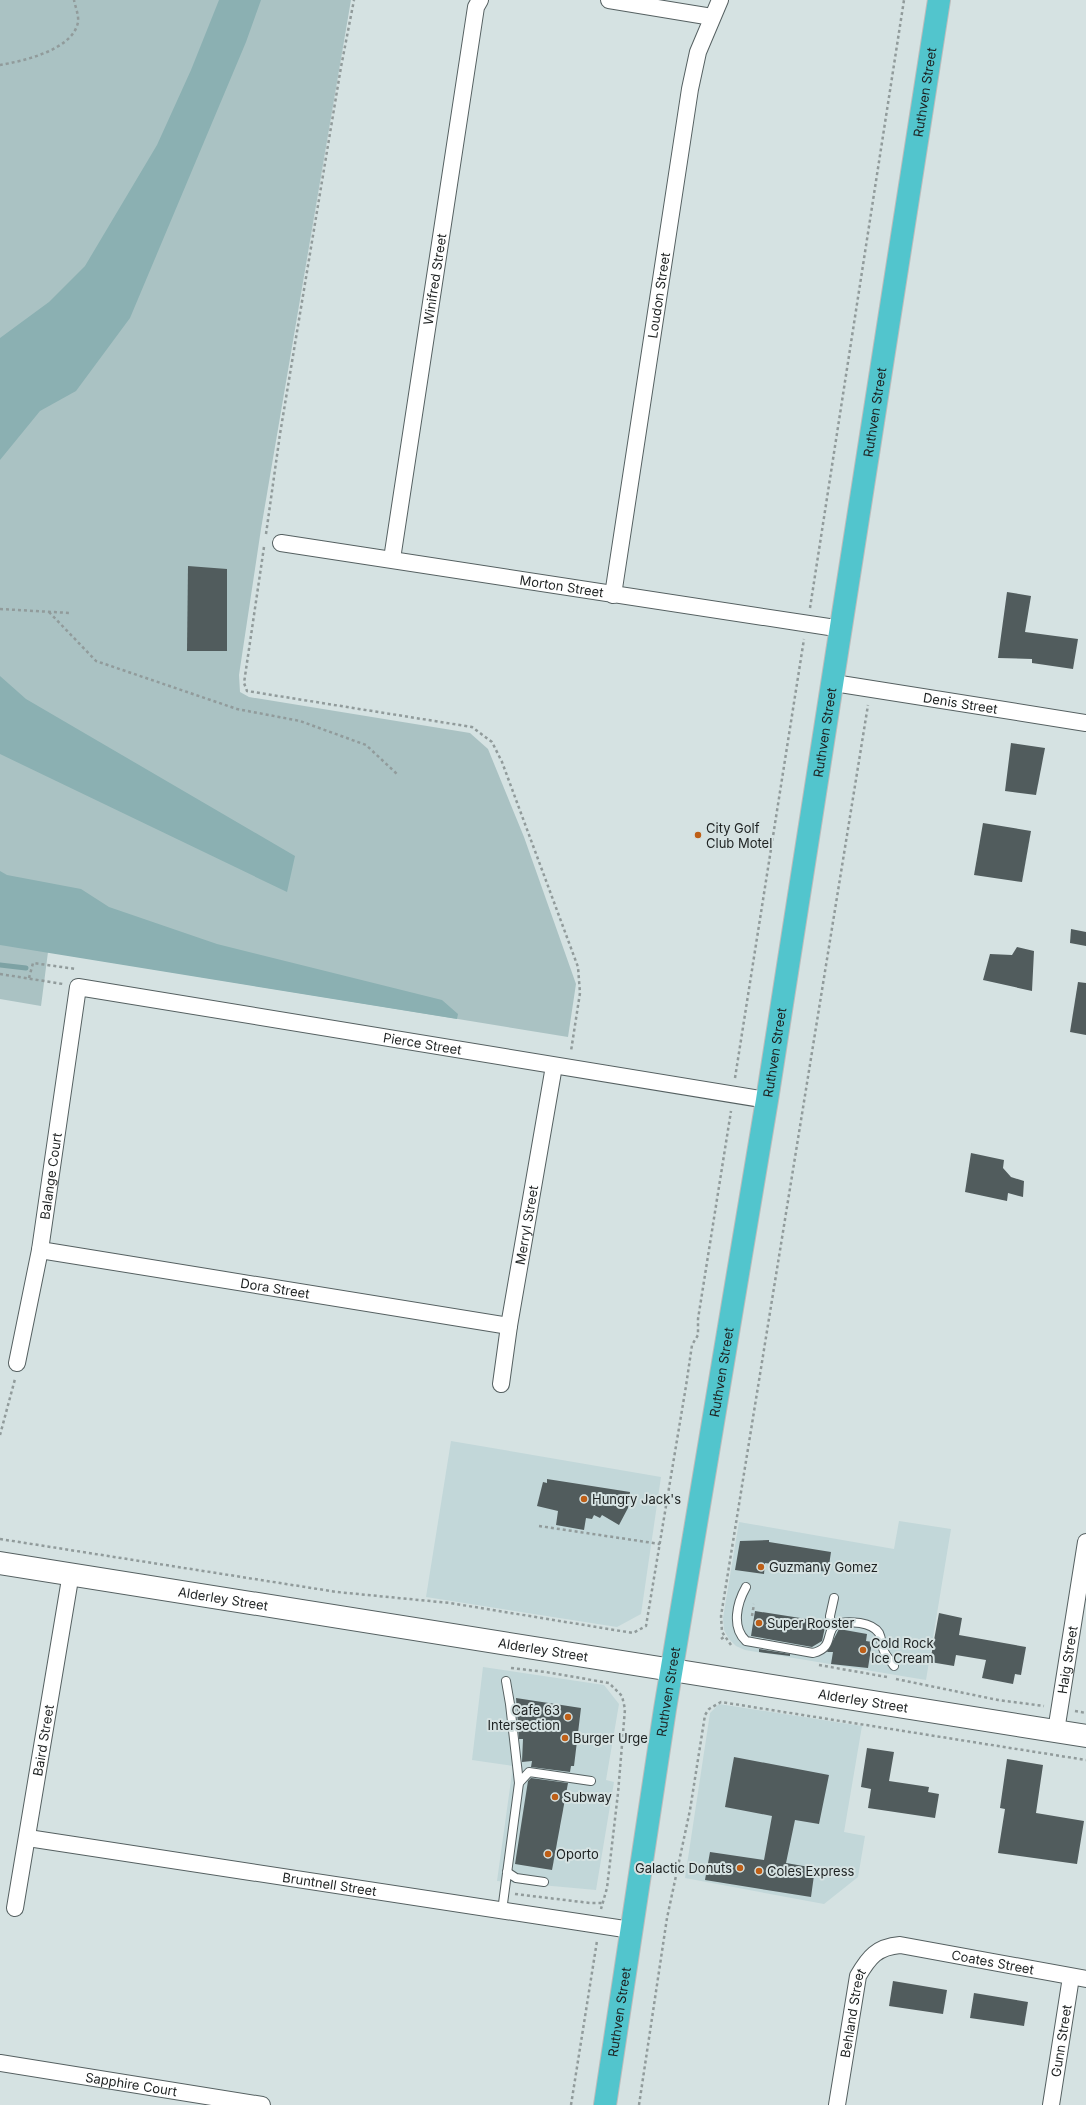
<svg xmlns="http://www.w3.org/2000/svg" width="1086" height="2105" viewBox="0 0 1086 2105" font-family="Inter,sans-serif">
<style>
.built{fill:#c2d7d9}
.green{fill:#aac2c3}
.forest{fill:#8bb0b2}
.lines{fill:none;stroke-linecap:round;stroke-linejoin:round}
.stream{stroke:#7da2a4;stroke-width:5}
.building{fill:#515c5d}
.lane-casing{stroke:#556061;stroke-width:10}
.street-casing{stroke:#556061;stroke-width:18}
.secondary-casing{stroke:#556061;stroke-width:24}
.highway-casing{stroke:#bbbcbc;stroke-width:24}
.path{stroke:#919b9b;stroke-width:2.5;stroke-dasharray:3 3;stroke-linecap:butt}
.lane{stroke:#fff;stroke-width:8}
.street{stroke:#fff;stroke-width:16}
.secondary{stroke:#fff;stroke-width:22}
.highway{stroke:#52c5cd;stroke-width:22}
.poi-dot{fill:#be5f17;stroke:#d5e2e2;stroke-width:1.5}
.labels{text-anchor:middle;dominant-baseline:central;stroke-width:4;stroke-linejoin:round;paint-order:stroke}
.street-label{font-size:13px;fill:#1d2121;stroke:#d5e2e2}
.poi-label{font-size:13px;fill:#1d2121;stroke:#d5e2e2;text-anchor:start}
</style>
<rect width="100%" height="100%" fill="#d5e2e2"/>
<g class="built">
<polygon points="451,1441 661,1477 641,1614 617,1627 426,1597"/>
<polygon points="899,1521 951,1529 926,1680 745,1650 736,1646 729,1639 724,1630 723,1618 739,1522 894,1549"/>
<polygon points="483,1667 604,1685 619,1704 606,1780 614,1782 596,1890 497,1881 513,1766 472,1760"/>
<polygon points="719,1704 862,1726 844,1832 865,1836 858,1877 824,1904 685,1878 710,1713"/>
</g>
<polygon class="green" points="0,0 351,0 261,529 239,675 240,692 249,697 470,733 488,749 524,837 576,984 568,1037 48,952 41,1006 0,999"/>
<g class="forest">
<polygon points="219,0 261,0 246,42 130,318 76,391 40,411 0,460 0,338 49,302 85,266 157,145 191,70"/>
<polygon points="0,676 26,699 295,856 287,892 0,754"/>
<polygon points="0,871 7,875 81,889 109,907 217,944 442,1000 458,1014 457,1019 0,945"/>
</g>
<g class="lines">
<polyline class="stream" points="0,965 26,968"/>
</g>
<g class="building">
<polygon points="188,566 227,569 227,651 187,651"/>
<polygon points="1007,592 1031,596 1025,632 1078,639 1073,669 1032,663 1032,659 998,658"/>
<polygon points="1011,743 1045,748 1036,795 1005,791"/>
<polygon points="983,823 1031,831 1022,882 974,875"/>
<polygon points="1071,929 1086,932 1086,946 1070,943"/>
<polygon points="1017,947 1034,951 1032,991 983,980 990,954 1012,955"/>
<polygon points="1078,982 1086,983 1086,1035 1070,1032"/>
<polygon points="971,1153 1004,1160 1003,1168 1011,1177 1024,1181 1023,1197 1008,1193 1007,1201 965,1192"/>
<polygon points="547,1479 630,1492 628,1508 619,1525 602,1515 600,1518 594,1515 592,1519 586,1518 584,1530 556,1525 558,1511 537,1506 543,1482 547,1483"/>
<polygon points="769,1540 769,1542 831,1552 828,1572 765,1563 764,1574 735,1570 740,1541"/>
<polygon points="755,1611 813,1620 812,1625 825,1627 822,1641 812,1647 751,1636"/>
<polygon points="939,1613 962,1618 959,1635 1026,1647 1021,1675 1015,1674 1013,1684 982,1678 986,1660 956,1655 954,1666 930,1662"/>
<polygon points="839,1629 867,1634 866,1641 872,1642 868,1668 831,1664 833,1652 827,1652"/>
<polygon points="759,1649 790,1654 790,1656 759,1652"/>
<polygon points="516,1698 581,1708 574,1766 571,1766 570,1772 531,1767 532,1761 522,1762 523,1739 519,1739"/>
<polygon points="867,1748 894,1752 889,1781 929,1787 928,1792 939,1794 935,1818 868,1808 871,1789 861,1787"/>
<polygon points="734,1757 829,1775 819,1824 795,1820 786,1863 815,1868 811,1897 705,1880 710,1852 764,1860 772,1816 725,1807"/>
<polygon points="1007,1759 1043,1765 1036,1813 1084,1821 1077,1864 998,1853 1005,1809 1000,1808"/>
<polygon points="531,1778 568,1783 552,1870 515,1864 528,1781"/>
<polygon points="893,1981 947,1990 943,2014 889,2006"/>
<polygon points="974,1993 1028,2002 1024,2026 970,2018"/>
</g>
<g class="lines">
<g class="lane-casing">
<g id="lane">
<path d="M746,1587c-9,16 -15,40 0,54l67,12c30,-7 0,-36 47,-30 6,1 15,4 19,10 3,6 2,12 5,18 2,5 7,10 10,15"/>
<polyline points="831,1630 830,1616 834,1598"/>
<polyline points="506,1681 510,1704 519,1783"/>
<polyline points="507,1872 516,1878 544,1882"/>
<polyline points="502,1911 519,1783 529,1772 591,1781"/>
</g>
</g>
<g class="street-casing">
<g id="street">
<polyline points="609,0 712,17"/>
<path id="s1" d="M281,543l561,86"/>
<path id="s2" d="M392,559l84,-552 4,-7"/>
<path id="s3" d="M613,595l77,-506 8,-37 22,-52"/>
<path id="s4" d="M834,683l252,40"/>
<path id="s5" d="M40,1250l469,76"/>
<path id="s6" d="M17,1363l23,-113 38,-263 689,113"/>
<path id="s7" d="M501,1384l8,-58 45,-260"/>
<path id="s8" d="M1056,1731l30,-189"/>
<path id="s9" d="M28,1838l603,92"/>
<path id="s10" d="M15,1908l56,-335"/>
<path id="s11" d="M0,2063l262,42"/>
<path id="s12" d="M837,2105l21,-129c11,-19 19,-29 42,-31l186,34"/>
<path id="s13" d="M1051,2105l20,-128"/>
</g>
</g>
<g class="secondary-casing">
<g id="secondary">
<path id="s14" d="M0,1563l1086,173"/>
</g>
</g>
<g class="highway-casing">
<g id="highway">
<path id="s15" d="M605,2105l60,-396 102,-609 172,-1100"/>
</g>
</g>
<g class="path">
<path d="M0,65c23,-4 73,-15 78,-43 1,-7 -3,-16 -4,-22"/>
<polyline points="266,534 280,434 341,67 354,0"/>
<polyline points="264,547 244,683 247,691 472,727 492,742 502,762 578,967 580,993 571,1051"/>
<polyline points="810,608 904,0"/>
<polyline points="0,609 70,613"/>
<polyline points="49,612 96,661 237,709 300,721 366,745 397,774"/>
<polyline points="0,974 63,984"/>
<polyline points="29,978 33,963 76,969"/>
<polyline points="735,1078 804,639"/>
<polyline points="0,1435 15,1379"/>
<polyline points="539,1526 660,1544"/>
<polyline points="0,1539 337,1592 450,1603 633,1633 646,1626 686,1386 692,1345 698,1335 698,1319 731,1111"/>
<polyline points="752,1616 754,1604"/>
<polyline points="721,1639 724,1637"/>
<polyline points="731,1645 722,1632 721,1616 868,705"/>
<polyline points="819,1665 887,1677"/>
<polyline points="511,1668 546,1672 609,1683 622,1696 625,1709 618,1793 607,1888 601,1909"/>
<polyline points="896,1679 998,1700 1044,1706"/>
<polyline points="1075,1711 1086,1713"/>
<polyline points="515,1894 590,1903 602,1903"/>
<polyline points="571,2105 597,1941"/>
<polyline points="639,2105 667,1918 690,1810 705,1715 709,1709 721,1702 1086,1760"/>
</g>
<use href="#lane" class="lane"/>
<use href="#street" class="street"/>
<use href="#secondary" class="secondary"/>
<use href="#highway" class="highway"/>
</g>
<g class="poi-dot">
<circle cx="698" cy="835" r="4"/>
<circle cx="584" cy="1499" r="4"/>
<circle cx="761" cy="1567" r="4"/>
<circle cx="759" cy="1623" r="4"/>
<circle cx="863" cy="1650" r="4"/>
<circle cx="568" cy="1717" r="4"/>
<circle cx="565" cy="1738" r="4"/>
<circle cx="555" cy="1797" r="4"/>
<circle cx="548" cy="1854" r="4"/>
<circle cx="740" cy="1868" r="4"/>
<circle cx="759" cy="1871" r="4"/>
</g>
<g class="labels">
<g class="street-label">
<text stroke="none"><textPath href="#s15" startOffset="2038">Ruthven Street</textPath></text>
<text stroke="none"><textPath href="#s2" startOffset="283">Winifred Street</textPath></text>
<text stroke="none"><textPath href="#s3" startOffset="303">Loudon Street</textPath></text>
<text stroke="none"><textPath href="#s15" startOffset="1714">Ruthven Street</textPath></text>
<text stroke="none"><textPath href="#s1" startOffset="284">Morton Street</textPath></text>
<text stroke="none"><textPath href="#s4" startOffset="128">Denis Street</textPath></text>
<text stroke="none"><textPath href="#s15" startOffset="1390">Ruthven Street</textPath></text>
<text stroke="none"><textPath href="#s6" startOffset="730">Pierce Street</textPath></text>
<text stroke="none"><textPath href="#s15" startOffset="1066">Ruthven Street</textPath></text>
<text stroke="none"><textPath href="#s6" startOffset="190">Balange Court</textPath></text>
<text stroke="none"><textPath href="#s7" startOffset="161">Merryl Street</textPath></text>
<text stroke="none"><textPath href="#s5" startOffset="238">Dora Street</textPath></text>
<text stroke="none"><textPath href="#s15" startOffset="742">Ruthven Street</textPath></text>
<text stroke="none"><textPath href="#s14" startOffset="226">Alderley Street</textPath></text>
<text stroke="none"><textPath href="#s14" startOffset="550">Alderley Street</textPath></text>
<text stroke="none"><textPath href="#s8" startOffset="72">Haig Street</textPath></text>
<text stroke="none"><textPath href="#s15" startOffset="418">Ruthven Street</textPath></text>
<text stroke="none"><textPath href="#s14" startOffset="874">Alderley Street</textPath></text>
<text stroke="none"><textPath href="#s10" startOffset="170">Baird Street</textPath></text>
<text stroke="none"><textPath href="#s9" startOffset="305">Bruntnell Street</textPath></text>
<text stroke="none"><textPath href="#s12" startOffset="280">Coates Street</textPath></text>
<text stroke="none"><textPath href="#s15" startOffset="94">Ruthven Street</textPath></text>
<text stroke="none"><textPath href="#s12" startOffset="93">Behland Street</textPath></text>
<text stroke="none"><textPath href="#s13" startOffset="65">Gunn Street</textPath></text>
<text stroke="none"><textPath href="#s11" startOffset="133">Sapphire Court</textPath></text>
</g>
<g class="poi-label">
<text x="706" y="828">City Golf<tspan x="706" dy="15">Club Motel</tspan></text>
<text x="592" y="1499">Hungry Jack's</text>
<text x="769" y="1567">Guzman y Gomez</text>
<text x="767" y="1623">Super Rooster</text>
<text x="871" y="1643">Cold Rock<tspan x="871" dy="15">Ice Cream</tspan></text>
<text x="560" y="1710" text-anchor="end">Cafe 63<tspan x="560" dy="15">Intersection</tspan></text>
<text x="573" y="1738">Burger Urge</text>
<text x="563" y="1797">Subway</text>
<text x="556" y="1854">Oporto</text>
<text x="732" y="1868" text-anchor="end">Galactic Donuts</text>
<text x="767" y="1871">Coles Express</text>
</g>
</g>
</svg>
